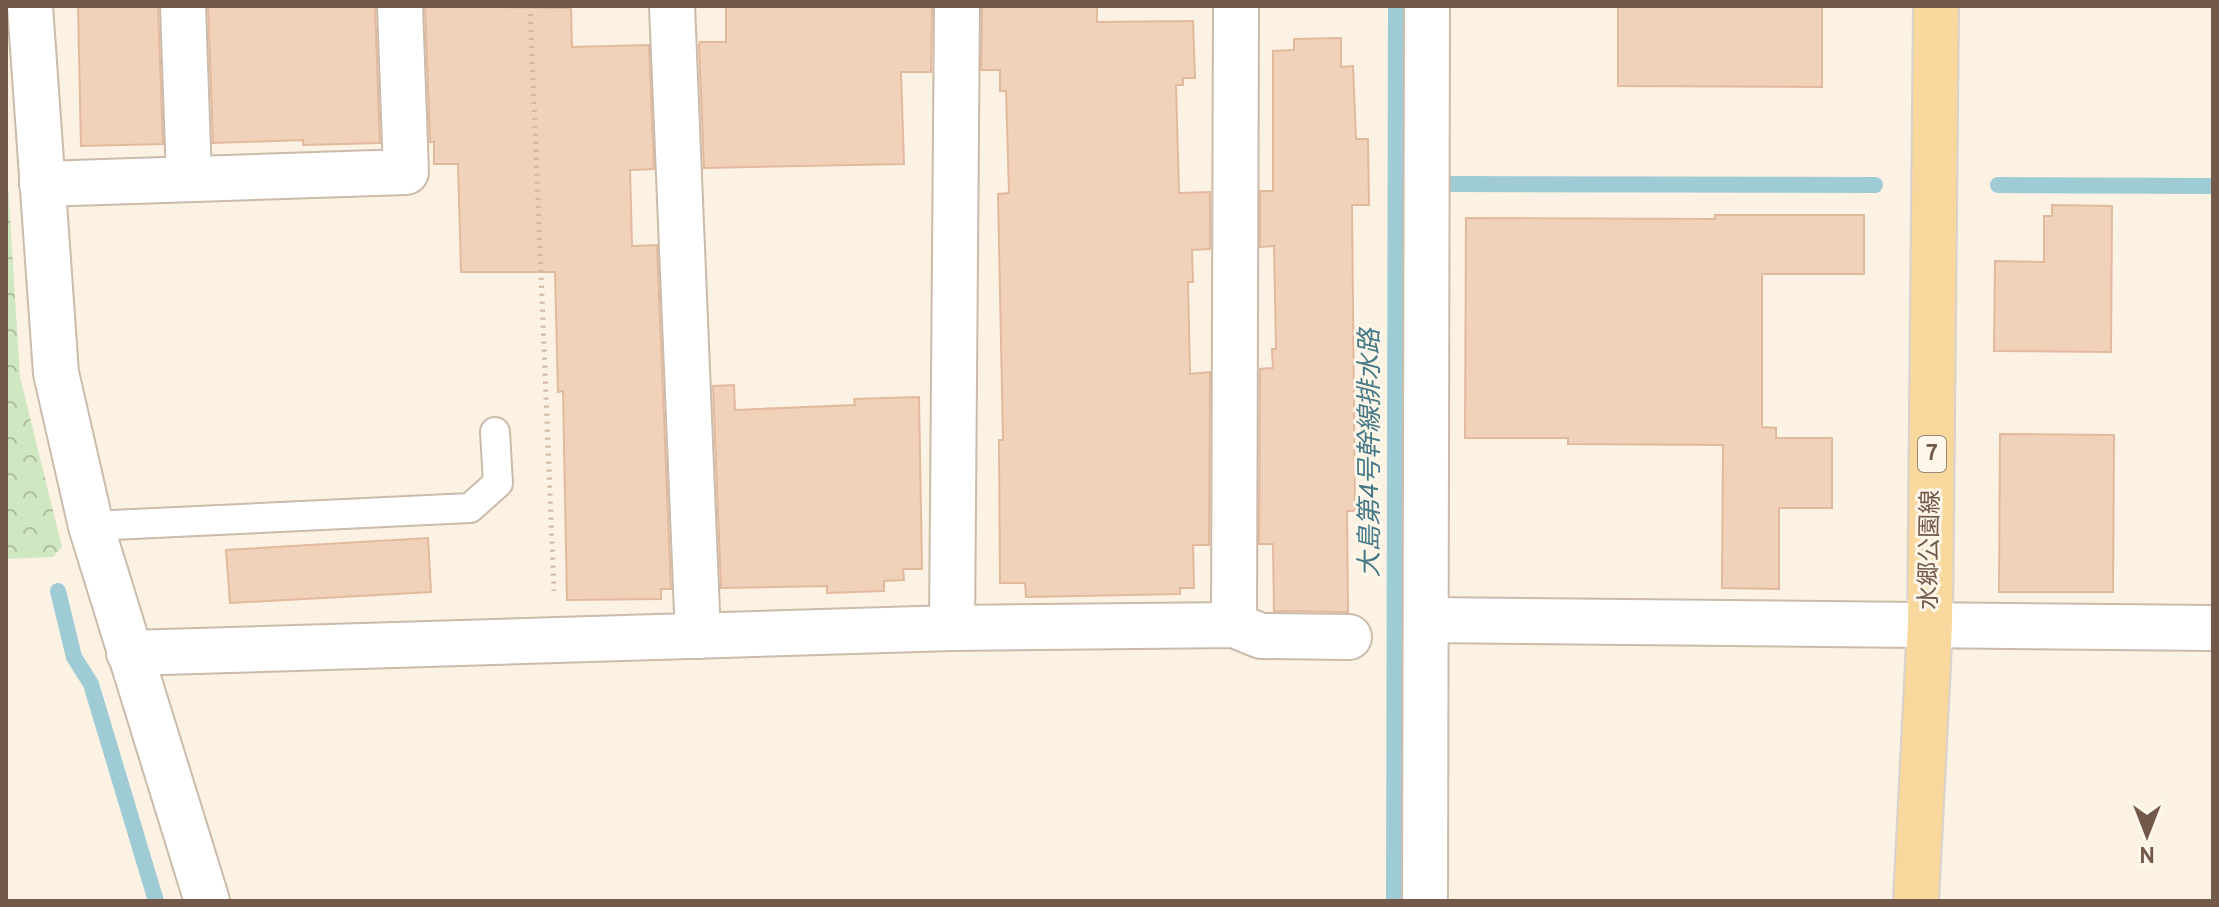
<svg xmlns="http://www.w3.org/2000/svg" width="2219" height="907" viewBox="0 0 2219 907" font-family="Overpass,'Noto Sans JP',sans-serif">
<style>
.forest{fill:url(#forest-crowns)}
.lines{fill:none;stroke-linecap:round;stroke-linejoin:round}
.stream{stroke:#9fcbd5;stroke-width:16}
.building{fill:#f0d2bb;stroke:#e2b99d;stroke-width:2}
.service-casing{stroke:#ccbaaa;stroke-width:32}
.minor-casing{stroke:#ccbaaa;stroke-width:48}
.primary-casing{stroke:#d8d1cc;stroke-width:48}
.path{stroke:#d4b59f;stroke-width:5;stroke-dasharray:2 6;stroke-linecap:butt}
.service{stroke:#fff;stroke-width:28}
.minor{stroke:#fff;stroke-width:44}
.primary{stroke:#f8d89d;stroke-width:44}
.labels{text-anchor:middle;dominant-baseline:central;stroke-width:6;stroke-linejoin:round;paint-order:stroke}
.shield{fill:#fef6e9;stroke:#9c887a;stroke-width:2}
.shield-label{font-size:22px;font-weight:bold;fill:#72594a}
.street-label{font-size:24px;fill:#72594a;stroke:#fef6e9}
.water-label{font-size:26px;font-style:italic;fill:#457985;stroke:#fef6e9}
</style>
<defs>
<pattern id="forest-crowns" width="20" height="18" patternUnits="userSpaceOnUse" patternTransform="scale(2)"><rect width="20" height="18" fill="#d0e8c2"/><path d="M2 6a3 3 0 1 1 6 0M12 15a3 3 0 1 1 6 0" fill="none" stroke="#adbfa0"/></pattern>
</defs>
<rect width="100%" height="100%" fill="#fbf2e3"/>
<polygon class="forest" points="6,154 20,377 62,547 53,557 6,559"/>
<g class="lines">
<g class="stream">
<polyline points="1445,184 1875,185"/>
<polyline points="1998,185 2213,186"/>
<polyline points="58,591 74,657 91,684 156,901"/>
<polyline points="1394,901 1396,6"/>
</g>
</g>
<g class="building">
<polygon points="78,6 158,6 163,144 81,146"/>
<polygon points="208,6 375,6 380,143 303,145 303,140 213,143"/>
<polygon points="425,6 571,8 572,47 649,45 654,169 630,170 632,246 657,245 671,589 661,589 661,599 567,600 563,391 558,392 555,272 461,272 458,164 434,164 434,142 430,142"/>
<polygon points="726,6 932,6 931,72 901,72 904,164 704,168 699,45 700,42 726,42"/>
<polygon points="982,6 1097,6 1097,22 1193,21 1195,78 1183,78 1183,85 1176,85 1179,193 1210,192 1210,249 1192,250 1193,282 1188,282 1190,374 1210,372 1209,545 1193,545 1194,588 1180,588 1180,594 1026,597 1025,583 1000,583 999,440 1003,440 998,194 1009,193 1006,91 1000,91 1000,70 981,70"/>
<polygon points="1618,6 1822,6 1822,87 1618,86"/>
<polygon points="1341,38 1341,67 1353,66 1356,139 1368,139 1369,205 1352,205 1355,511 1347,511 1348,612 1274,611 1273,544 1259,544 1260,369 1273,368 1272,349 1276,349 1274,246 1260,247 1260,191 1273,191 1273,51 1294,50 1294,39"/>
<polygon points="2052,205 2112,206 2111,352 1994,351 1995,261 2044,262 2044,216 2052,216"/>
<polygon points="1715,215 1864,215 1864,274 1762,274 1762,427 1776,428 1776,438 1832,438 1832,508 1779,508 1779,589 1722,588 1723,445 1568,444 1568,438 1465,438 1466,218 1715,219"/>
<polygon points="734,385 735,410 855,405 854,399 919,397 922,569 903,569 904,580 884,581 884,591 827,593 827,586 721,588 713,386"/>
<polygon points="2000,434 2114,435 2113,592 1999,592"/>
<polygon points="428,538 431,592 230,603 226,550"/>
</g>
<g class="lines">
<g class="service-casing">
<polyline id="service" points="91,526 470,508 498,483 495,432"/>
</g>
<g class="minor-casing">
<g id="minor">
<polyline points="30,6 56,373 91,526 207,901"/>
<polyline points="183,6 189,179"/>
<polyline points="672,6 698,636"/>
<polyline points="42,184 406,172 400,6"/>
<polyline points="1427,620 2213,628"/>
<polyline points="1234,625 1236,6"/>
<polyline points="952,628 957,6"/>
<polyline points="129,653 952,628 1234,625 1261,636 1349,637"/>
<polyline points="1425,901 1427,6"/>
</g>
</g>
<g class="primary-casing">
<polyline id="primary" points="1916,901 1930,624 1936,6"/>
</g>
<polyline class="path" points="530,6 554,591"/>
<use href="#service" class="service"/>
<use href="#minor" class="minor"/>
<use href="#primary" class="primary"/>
</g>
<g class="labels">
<rect class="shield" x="1918" y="436" width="28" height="36" rx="6"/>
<g class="shield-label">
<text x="1932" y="454">7</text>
</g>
<g class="street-label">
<text transform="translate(1931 550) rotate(-89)">水郷公園線</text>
</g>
<g class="water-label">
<text transform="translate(1371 453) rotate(-90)">大島第4号幹線排水路</text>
</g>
</g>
<rect width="2219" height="907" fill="none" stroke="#72594a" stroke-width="16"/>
<g transform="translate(2147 835) rotate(180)" stroke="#fef6e9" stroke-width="6" paint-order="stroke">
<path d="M0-6L14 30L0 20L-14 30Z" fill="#72594a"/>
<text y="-12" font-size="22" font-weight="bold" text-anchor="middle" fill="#72594a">N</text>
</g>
</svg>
